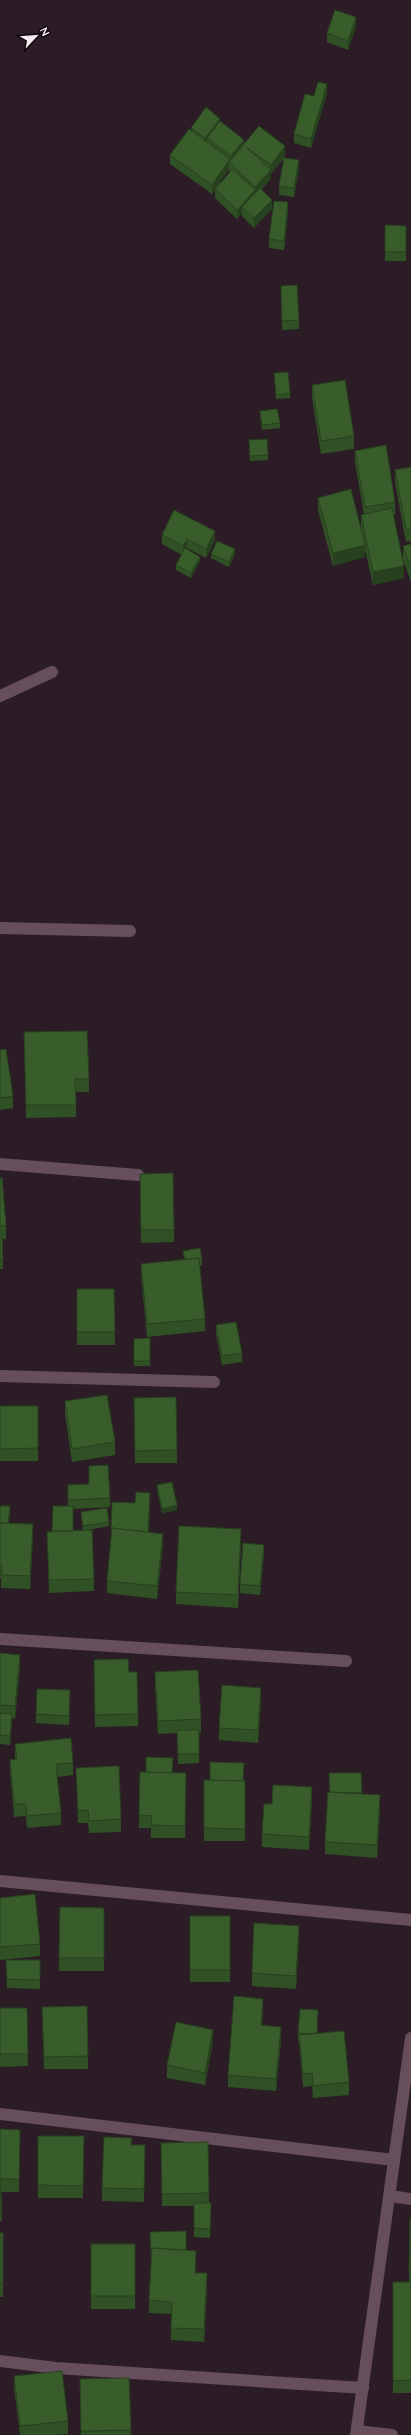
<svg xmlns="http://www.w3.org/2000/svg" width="411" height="2435" viewBox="0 0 411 2435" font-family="Quicksand,sans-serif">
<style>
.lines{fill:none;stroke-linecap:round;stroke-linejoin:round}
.minor{stroke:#674e5d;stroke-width:12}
.wall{fill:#305025;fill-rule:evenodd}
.shaded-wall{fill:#27411e}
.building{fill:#385d2b;stroke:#27411e}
</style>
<rect width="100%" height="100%" fill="#2b1c25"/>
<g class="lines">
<g class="minor">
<polyline points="0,696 52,672"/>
<polyline points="0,928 130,931"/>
<polyline points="0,1164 138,1175"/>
<polyline points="0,1376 214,1382"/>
<polyline points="0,1639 346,1661"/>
<polyline points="0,1881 411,1920"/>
<polyline points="0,2114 394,2160"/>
<polyline points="390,2196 411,2199"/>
<polyline points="0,2361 56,2368 363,2388"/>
<polyline points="357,2431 392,2435"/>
<polyline points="356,2435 411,2038"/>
</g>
</g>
<g class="wall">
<polygon points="356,26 348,50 327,42 327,33"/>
<polygon points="327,93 311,148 294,143 294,134"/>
<path d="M220,121l24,23 41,11 -1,3 15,11 -5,28 -15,-2v-9l5,-28 -13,16v5l-10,11 11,19 -18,19 -12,-12v-3l-5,6 -22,-21v-8l-3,4 -42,-30v-9l21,-24v-3zM229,169v2l1,1 -13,14z"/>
<polygon points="288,211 284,250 269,248 269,239"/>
<polygon points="385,225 406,226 406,261 385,261"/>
<polygon points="281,286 299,320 299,329 282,330"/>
<polygon points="274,373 290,393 290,398 276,399"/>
<polygon points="312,385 354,436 354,449 321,454 312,398"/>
<polygon points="260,411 280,423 280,428 262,430 260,416"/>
<polygon points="249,445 268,455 268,460 250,461"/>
<polygon points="355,451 395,502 395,515 393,515 404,578 373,585 365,549 365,557 333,566 318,510 318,498 361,527 361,515 364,514 355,463"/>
<polygon points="411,467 411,541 406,542 395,483 395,470"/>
<polygon points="162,535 215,540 206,558 187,548 186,549 200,561 191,578 176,570 176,565 182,555 162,544"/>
<polygon points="411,544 411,582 403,559 403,546"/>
<polygon points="211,554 235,554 229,567 211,558"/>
<polygon points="24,1032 89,1079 89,1092 76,1092 76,1117 26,1118"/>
<polygon points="0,1050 13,1096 13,1108 0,1110"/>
<polygon points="140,1174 174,1230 174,1242 141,1243"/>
<polygon points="0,1178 6,1226 6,1239 2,1239 3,1269 0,1269"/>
<polygon points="183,1251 202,1260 202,1265 199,1266 205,1319 205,1331 147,1337 141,1276 141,1264 184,1260"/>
<polygon points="77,1289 114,1289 115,1345 77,1345"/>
<polygon points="216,1325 242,1353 242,1362 222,1365 216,1334"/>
<polygon points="150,1338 150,1366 134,1366 134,1339"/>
<polygon points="134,1398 177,1450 177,1463 135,1463"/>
<polygon points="65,1401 115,1442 115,1455 72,1462 65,1414"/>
<rect x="0" y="1406" width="38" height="55"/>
<polygon points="89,1466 110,1498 110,1507 73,1509 73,1531 83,1530 81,1517 81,1512 109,1522 109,1526 88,1530 94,1579 94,1591 49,1593 47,1532 52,1531 68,1506 68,1485 89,1484"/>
<polygon points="157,1485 177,1510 162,1513 157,1489"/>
<polygon points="150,1502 149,1532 163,1546 157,1599 107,1593 107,1581 111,1540 111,1531 135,1503"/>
<polygon points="0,1506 10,1511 9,1523 33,1537 30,1589 1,1588 1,1578 0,1578"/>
<polygon points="241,1542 238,1608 176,1604 176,1592"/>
<polygon points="264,1554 260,1595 240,1593 240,1584"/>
<polygon points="0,1653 20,1668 15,1719 12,1718 10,1745 0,1744"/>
<polygon points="94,1660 129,1672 138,1714 138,1726 95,1727"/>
<polygon points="155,1672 201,1719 201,1732 199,1732 199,1763 178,1764 177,1733 158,1734 155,1685"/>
<polygon points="70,1699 69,1725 36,1723 36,1714"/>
<polygon points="261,1701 258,1743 219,1740 219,1728"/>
<polygon points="15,1744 73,1763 73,1775 57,1777 61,1813 61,1825 27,1828 26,1816 14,1817 10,1772 10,1760 15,1759"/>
<polygon points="76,1768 121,1819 121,1832 89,1833 88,1823 78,1823"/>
<polygon points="140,1772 186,1773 185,1838 151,1838 151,1828 139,1828"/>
<polygon points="204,1780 245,1781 245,1841 204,1841"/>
<polygon points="362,1794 380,1808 377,1858 325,1854 325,1842"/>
<polygon points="312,1800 309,1850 262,1847 262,1834 272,1804"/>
<polygon points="0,1898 40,1944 40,1956 0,1960"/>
<polygon points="60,1907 104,1908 104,1971 59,1971"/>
<rect x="190" y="1916" width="40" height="66"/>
<polygon points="299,1938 296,1989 252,1986 252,1973"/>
<polygon points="6,1960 40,1960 40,1989 7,1988"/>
<polygon points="0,2008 27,2008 28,2066 0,2067"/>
<polygon points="263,2012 262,2025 281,2040 276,2091 228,2087 228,2075"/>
<polygon points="318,2019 317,2033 349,2082 349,2095 313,2098 312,2086 303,2087 299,2042 298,2042 298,2033"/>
<polygon points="42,2020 88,2056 88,2069 44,2069"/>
<polygon points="213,2042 205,2085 167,2078 167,2065"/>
<polygon points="0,2129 20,2130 19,2192 1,2192 2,2221 0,2221"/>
<polygon points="38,2136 84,2136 83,2198 38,2198"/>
<polygon points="161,2143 209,2193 209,2203 211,2212 210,2238 194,2237 194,2206 162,2206"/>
<polygon points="145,2145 144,2202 102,2201 102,2188"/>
<polygon points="411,2218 411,2393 393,2393 393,2282 409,2282"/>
<polygon points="150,2232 186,2250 196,2263 195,2273 207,2286 204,2342 171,2340 171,2314 149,2313 149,2300 151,2260"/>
<rect x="0" y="2233" width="3" height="64"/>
<rect x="91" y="2244" width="44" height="65"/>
<polygon points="14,2376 68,2421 68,2434 55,2435 20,2435 14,2388"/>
<polygon points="129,2378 131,2435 81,2435 80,2379"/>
</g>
<g class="shaded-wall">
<polygon points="356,17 356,26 348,50 348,41"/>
<polygon points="327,84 327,93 311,148 311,139"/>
<polygon points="220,119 220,128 207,138 207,145 205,147 205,138"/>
<polygon points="244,140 244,149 231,164 231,156"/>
<polygon points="285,146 285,155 271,174 271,165"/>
<polygon points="230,159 230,163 229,162 229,169 212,194 212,185"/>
<polygon points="299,160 299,169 294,197 294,188"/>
<polygon points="271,170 271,179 255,195 242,207 242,213 237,219 237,210 255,190 255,187"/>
<polygon points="272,200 272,209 254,228 254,218"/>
<polygon points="288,202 288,211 284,250 284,241"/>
<polygon points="215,531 215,540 206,558 206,549"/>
<polygon points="187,539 187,548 183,555 183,546"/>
<polygon points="365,545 365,557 333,566 333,553"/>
<polygon points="235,549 235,554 229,567 229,562"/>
<polygon points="200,557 200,561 191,578 191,573"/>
<polygon points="404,566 404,578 373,585 373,572"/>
<polygon points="150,1493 150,1502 148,1542 148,1533"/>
<polygon points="177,1505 177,1510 162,1513 162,1509"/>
<polygon points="33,1524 33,1537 30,1589 30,1576"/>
<polygon points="241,1529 241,1542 238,1608 238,1595"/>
<polygon points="163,1534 163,1546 157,1599 157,1586"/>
<polygon points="264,1545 264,1554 260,1595 260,1586"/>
<polygon points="20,1655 20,1668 15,1719 15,1706"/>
<polygon points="261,1688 261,1701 258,1743 258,1730"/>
<polygon points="70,1690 70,1699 69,1725 69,1716"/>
<polygon points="12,1714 12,1723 10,1745 10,1736"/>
<polygon points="312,1787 312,1800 309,1850 309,1837"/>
<polygon points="380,1795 380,1808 377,1858 377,1845"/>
<polygon points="299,1926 299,1938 296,1989 296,1976"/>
<polygon points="263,1999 263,2012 261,2038 261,2025"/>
<polygon points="318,2010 318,2019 317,2044 317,2035"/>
<polygon points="281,2027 281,2040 276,2091 276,2079"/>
<polygon points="213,2030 213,2042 205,2085 205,2073"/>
<polygon points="196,2251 196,2263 195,2285 195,2273"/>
<polygon points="207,2273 207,2286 204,2342 204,2329"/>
</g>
<g class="building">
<polygon points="335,10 356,17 348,41 327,33"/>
<polygon points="318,82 327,84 311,139 294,134 305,94 314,96"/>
<polygon points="206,107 220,119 205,138 191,128"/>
<polygon points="220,121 244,140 231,156 207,138"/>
<polygon points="259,126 285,146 271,165 247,148 271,170 255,187 229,162"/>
<polygon points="189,129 230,159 212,185 170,155"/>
<polygon points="284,158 299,160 294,188 279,186"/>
<polygon points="233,169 255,190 237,210 215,189"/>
<polygon points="260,188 272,200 254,218 242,207"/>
<polygon points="274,201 288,202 284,241 269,239"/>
<polygon points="385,225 406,226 406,252 385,252"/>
<polygon points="297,285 299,320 282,321 281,286"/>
<polygon points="288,372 290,393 276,395 274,373"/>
<polygon points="345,380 354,436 321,441 312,385"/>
<polygon points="277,409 280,423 262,425 260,411"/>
<polygon points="267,439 268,455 250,456 249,440"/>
<polygon points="386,445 395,502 365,507 355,451"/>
<polygon points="411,467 411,528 406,529 395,470"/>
<polygon points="351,489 365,545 333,553 318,498"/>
<polygon points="392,508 404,566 373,572 361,515"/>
<polygon points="174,510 215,531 206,549 187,539 183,546 162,535"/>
<polygon points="217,541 235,549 229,562 211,554"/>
<polygon points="411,544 411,569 403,546"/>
<polygon points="185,548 200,557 191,573 176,565"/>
<polygon points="87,1031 89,1079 75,1079 76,1105 26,1105 24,1032"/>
<polygon points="6,1049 13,1096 0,1098 0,1050"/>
<polygon points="173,1173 174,1230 141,1230 140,1174"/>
<polygon points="2,1177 6,1226 0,1226 0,1178"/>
<polygon points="0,1234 2,1234 3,1260 0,1260"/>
<polygon points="200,1248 202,1260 199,1261 199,1258 185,1259 183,1251"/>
<polygon points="199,1258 205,1319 147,1324 141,1264"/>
<polygon points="77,1289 114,1289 115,1332 77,1332"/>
<polygon points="236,1322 242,1353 222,1356 216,1325"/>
<polygon points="150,1338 150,1361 134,1361 134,1339"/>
<polygon points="107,1395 115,1442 72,1449 65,1401"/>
<polygon points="176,1397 177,1450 135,1451 134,1398"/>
<polygon points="0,1406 38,1406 38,1448 0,1449"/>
<polygon points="108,1465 110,1498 68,1500 68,1485 89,1484 89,1466"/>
<polygon points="172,1482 177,1505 162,1509 157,1485"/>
<polygon points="136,1492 150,1493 148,1532 112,1528 112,1531 111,1531 112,1502 135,1503"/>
<polygon points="0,1506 10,1506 8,1523 0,1523"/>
<polygon points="53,1506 73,1506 73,1531 52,1531"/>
<polygon points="107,1508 109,1522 83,1526 81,1512"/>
<polygon points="0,1523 33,1524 30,1576 1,1575 2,1565 0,1565"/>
<polygon points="179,1526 241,1529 238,1595 176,1592"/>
<polygon points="112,1528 163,1534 157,1586 107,1581"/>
<polygon points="92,1530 94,1579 49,1580 47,1532"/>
<polygon points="243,1543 264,1545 260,1586 240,1584"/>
<polygon points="0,1653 20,1655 15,1706 0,1705"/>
<polygon points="128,1659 129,1672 137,1672 138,1714 95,1715 94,1660"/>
<polygon points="198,1670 201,1719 158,1721 155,1672"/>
<polygon points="222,1685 261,1688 258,1730 219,1728"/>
<polygon points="37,1689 70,1690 69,1716 36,1714"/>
<polygon points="0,1713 12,1714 10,1736 0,1735"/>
<polygon points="177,1730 199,1730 199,1754 178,1754"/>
<polygon points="71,1738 73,1763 56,1764 61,1813 27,1816 26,1804 14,1804 10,1760 17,1759 15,1744"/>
<polygon points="146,1757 173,1758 172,1773 146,1772"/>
<polygon points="210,1762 244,1763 243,1781 210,1780"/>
<polygon points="119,1766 121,1819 89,1821 88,1810 78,1811 76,1768"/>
<polygon points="140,1772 186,1773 185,1826 151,1825 152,1816 139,1815"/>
<polygon points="329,1773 361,1773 362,1793 330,1792"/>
<polygon points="204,1780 245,1781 245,1829 204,1828"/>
<polygon points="273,1785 312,1787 309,1837 262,1834 264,1804 272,1804"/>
<polygon points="328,1792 380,1795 377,1845 325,1842"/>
<polygon points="35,1894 40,1944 0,1947 0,1898"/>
<polygon points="60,1907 104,1908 104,1958 59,1958"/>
<rect x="190" y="1916" width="40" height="54"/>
<polygon points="254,1923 299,1926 296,1976 252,1973"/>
<polygon points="6,1960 40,1960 40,1980 7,1979"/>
<polygon points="234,1996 263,1999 261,2025 281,2027 276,2079 228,2075"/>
<polygon points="87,2006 88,2056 44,2057 42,2007"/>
<polygon points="0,2008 27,2008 28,2054 0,2054"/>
<polygon points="300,2009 318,2010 317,2033 308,2034 298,2033"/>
<polygon points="176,2022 213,2030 205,2073 167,2065"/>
<polygon points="344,2031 349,2082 313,2086 312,2073 303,2074 299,2035"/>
<polygon points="0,2129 20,2130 19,2179 0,2179"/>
<polygon points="38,2136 84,2136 83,2186 38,2185"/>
<polygon points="104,2137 132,2138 131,2145 145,2145 144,2189 102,2188"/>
<polygon points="208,2142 209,2193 162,2194 161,2143"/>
<polygon points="0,2183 2,2209 0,2209"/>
<polygon points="194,2203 211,2203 210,2229 194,2228"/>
<polygon points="410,2218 411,2218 411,2272 409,2272"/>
<polygon points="186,2231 186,2250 152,2248 152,2251 151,2251 150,2232"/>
<rect x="0" y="2233" width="3" height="51"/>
<rect x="91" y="2244" width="44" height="52"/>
<polygon points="152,2248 196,2251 195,2273 207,2273 204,2329 171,2328 172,2302 149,2300"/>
<polygon points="393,2282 411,2282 411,2380 393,2381"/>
<polygon points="62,2371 68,2421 20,2426 14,2376"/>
<polygon points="129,2378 131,2430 81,2431 80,2379"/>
</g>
<g transform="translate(36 36) rotate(64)" stroke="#0f090d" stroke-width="3" paint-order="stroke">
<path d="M0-3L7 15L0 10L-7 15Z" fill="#f6ebf1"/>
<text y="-6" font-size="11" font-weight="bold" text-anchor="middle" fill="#f6ebf1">N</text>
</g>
</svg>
